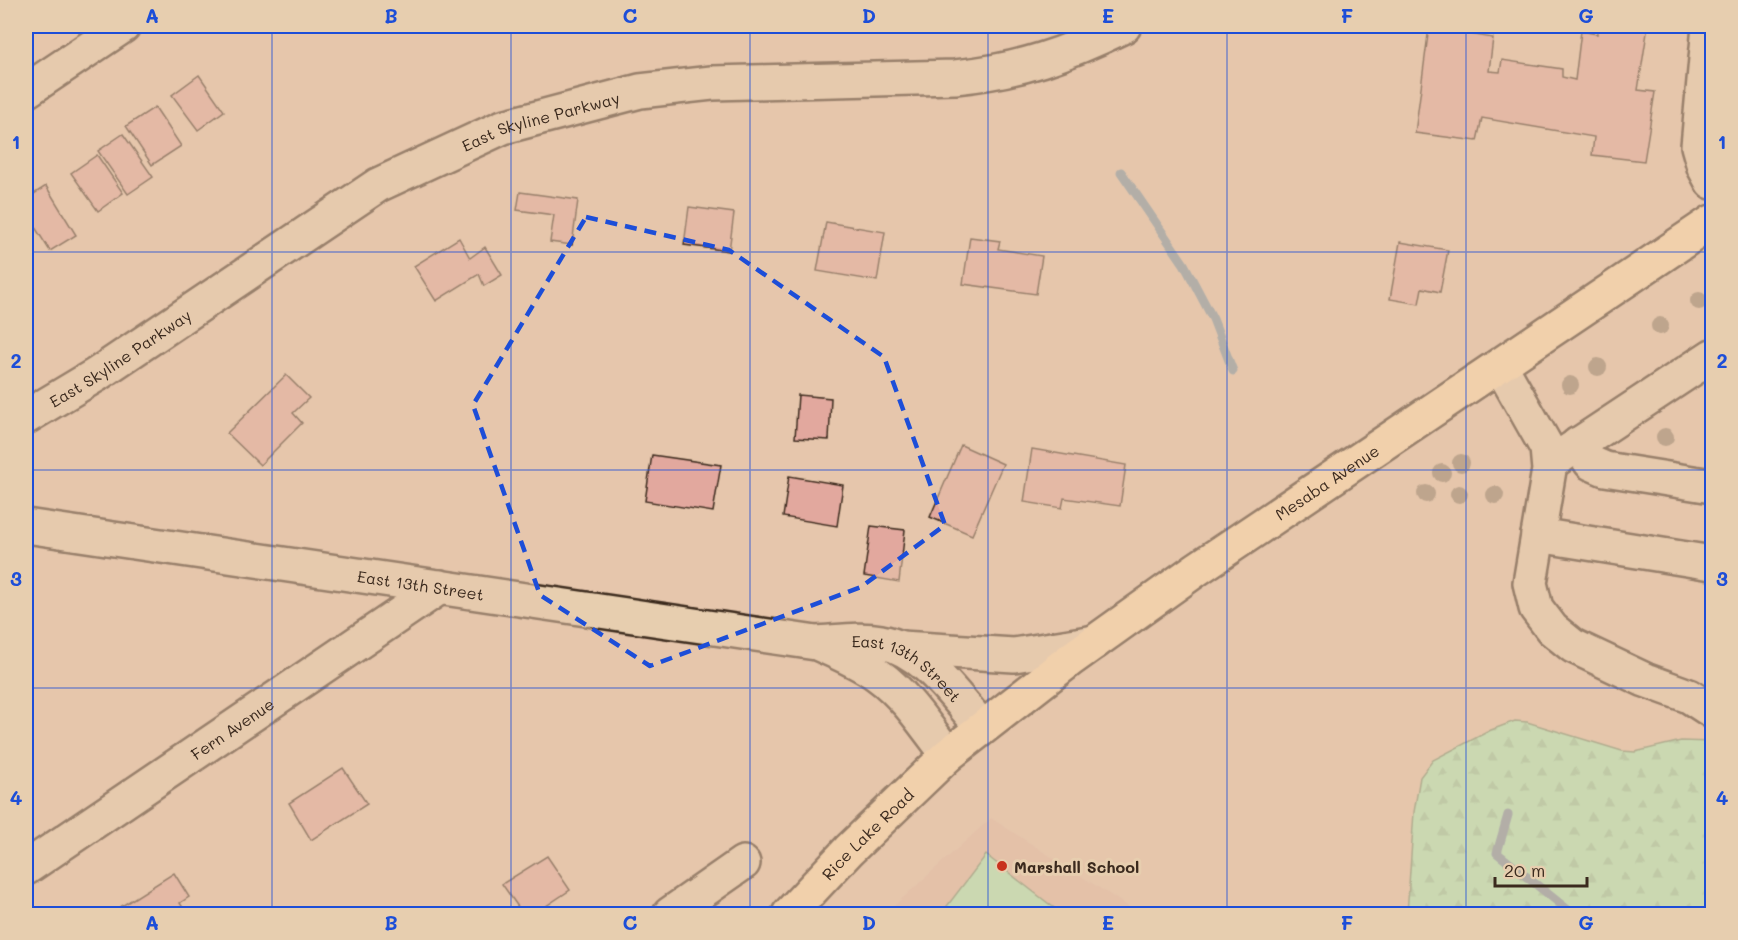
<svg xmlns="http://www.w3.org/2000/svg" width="1738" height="940" viewBox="0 0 1738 940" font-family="Mali,sans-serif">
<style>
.built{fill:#e2baa5}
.forest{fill:url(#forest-firs);stroke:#728c6c;stroke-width:1.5}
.pitch{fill:#aaeeb9;stroke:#728c6c;stroke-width:1.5}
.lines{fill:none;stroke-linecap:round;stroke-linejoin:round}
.stream{stroke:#7491a3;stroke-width:9}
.building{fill:#e2a89e;stroke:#3b2a1e;stroke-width:1.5}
.minor-casing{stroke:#3b2a1e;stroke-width:38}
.major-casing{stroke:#3b2a1e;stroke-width:38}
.minor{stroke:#e7ceaf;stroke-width:33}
.major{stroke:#fedbac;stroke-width:33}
.tree{fill:#8e7b67}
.marked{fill:none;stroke:#1d4ed8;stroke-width:4.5;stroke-dasharray:12 8;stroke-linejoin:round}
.grid{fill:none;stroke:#1d4ed8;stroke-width:1.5;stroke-opacity:0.55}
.poi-dot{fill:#c8321e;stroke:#e7ceaf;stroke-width:2}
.labels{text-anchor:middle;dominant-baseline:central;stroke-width:6;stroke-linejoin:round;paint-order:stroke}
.street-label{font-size:16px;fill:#3b2a1e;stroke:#e7ceaf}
.poi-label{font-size:16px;font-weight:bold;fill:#3b2a1e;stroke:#e7ceaf;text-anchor:start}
.neatline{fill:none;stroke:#1d4ed8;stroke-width:2}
.grid-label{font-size:20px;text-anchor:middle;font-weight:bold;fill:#1d4ed8}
</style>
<defs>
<pattern id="forest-firs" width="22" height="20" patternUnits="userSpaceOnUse" patternTransform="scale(1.5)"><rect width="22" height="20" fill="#aaeeb9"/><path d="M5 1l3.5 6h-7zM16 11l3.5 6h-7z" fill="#93cc9f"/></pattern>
</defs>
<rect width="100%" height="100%" fill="#e6c6ac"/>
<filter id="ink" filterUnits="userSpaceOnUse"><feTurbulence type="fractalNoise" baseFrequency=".0167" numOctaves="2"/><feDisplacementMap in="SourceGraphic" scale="12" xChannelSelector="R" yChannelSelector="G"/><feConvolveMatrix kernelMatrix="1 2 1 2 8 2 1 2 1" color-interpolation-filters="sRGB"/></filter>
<g filter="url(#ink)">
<polygon class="built" points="991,818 1140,914 885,914"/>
<polygon class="forest" points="1515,721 1527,722 1622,751 1635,752 1681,741 1712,742 1712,914 1407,914 1414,812 1420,777 1433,760 1491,730"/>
<polygon class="pitch" points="986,855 1062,914 941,914"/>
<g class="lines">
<g class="stream">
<polyline points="1121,172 1184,264 1213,319 1233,371"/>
<polyline points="1508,815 1497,853 1573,914"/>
</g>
</g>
<g class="building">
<polygon points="1597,26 1648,26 1638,90 1655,92 1644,161 1592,155 1594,137 1482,118 1477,141 1415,133 1429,27 1493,38 1489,71 1500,72 1502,60 1562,69 1562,77 1575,80 1581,31 1597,34"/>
<polygon points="199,75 224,111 198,130 172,95"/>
<polygon points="155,107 181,146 152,165 126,126"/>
<polygon points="123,134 153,177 128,194 98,151"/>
<polygon points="97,155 123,193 98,211 71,173"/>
<polygon points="46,186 76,235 50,251 26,213 26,199"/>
<polygon points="520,192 578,200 572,245 550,242 554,215 517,210"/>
<polygon points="689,207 734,213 729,251 684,245"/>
<polygon points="826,222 885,232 877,281 817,271"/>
<polygon points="970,237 1000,241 998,249 1042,256 1036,294 963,284"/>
<polygon points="459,238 470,258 485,247 502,275 484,286 479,274 436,301 414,266"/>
<polygon points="1400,242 1448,250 1440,292 1422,288 1419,304 1390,299"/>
<polygon points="286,375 309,398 293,413 302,423 260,465 227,433"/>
<polygon points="798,395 831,398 829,440 795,438"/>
<polygon points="961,445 1003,464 972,535 930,517"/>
<polygon points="1032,449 1126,465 1120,506 1064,498 1062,508 1024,502"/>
<polygon points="652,455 721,465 713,512 645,501"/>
<polygon points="789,476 843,485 837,526 783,517"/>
<polygon points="871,526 905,530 899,582 864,576"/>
<polygon points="343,768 367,804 311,840 289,803"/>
<polygon points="547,856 570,890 534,914 523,914 502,884"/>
<polygon points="174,873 189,897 180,903 187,914 109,914"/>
</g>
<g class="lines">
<g class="minor-casing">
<g id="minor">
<polyline points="1709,26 1698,146 1704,167 1712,182"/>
<polyline points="26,91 123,26"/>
<polyline points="1500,365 1547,448 1549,470 1530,583 1536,608 1552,629 1573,646 1645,680 1689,696 1712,711"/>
<path id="s1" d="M26,417l70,-42 282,-190 125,-58 137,-36 72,-8 243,-6c64,-6 112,-23 169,-51"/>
<polyline points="1578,444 1591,463 1605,469 1712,486"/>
<polyline points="1549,464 1712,356"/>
<path id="s2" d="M26,526l790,117c21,-1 45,-5 65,-1 43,7 74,55 101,85"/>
<polyline points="1538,535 1712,563"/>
<path d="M821,645c20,9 39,17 57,30 28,20 49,53 70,80"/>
<polyline points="901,648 1014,655 1095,642"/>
<path id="s3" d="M26,868l414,-281"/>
<polyline points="670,914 743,863"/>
</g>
</g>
<g class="major-casing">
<g id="major">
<path id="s4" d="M789,914l60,-64 99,-95 123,-96 126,-90 515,-347"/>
</g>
</g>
<use href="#minor" class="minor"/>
<use href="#major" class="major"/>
</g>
<g class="tree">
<circle cx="1699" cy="301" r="9"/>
<circle cx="1660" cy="326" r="9"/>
<circle cx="1598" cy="367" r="9"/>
<circle cx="1570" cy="385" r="9"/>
<circle cx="1665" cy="437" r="9"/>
<circle cx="1461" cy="463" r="9"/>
<circle cx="1442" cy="473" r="9"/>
<circle cx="1426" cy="494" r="9"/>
<circle cx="1459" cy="494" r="9"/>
<circle cx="1495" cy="495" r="9"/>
</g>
</g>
<path d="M0 0H1738V940H0ZM586,217l143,33 155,107 61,168 -84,62 -211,79 -110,-71 -67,-190z" fill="#e6c6ac" fill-opacity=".55" fill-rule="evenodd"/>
<path class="marked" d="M586,217l143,33 155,107 61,168 -84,62 -211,79 -110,-71 -67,-190z"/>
<path class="grid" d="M272,26v888M511,26v888M750,26v888M988,26v888M1227,26v888M1466,26v888M26,252h1686M26,470h1686M26,688h1686"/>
<circle class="poi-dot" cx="1002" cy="866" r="6"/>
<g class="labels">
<g class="street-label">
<text stroke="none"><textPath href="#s1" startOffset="597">East Skyline Parkway</textPath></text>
<text stroke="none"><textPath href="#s1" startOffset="111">East Skyline Parkway</textPath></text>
<text stroke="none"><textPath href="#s4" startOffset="692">Mesaba Avenue</textPath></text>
<text stroke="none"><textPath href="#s2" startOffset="399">East 13th Street</textPath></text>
<text stroke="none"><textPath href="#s2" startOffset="898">East 13th Street</textPath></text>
<text stroke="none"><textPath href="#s3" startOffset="249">Fern Avenue</textPath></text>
<text stroke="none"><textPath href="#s4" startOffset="112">Rice Lake Road</textPath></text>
</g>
<g class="poi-label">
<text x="1014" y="866">Marshall School</text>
</g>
</g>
<rect width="1738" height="940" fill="none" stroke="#e7ceaf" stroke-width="66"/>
<path d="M1495 877v9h92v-9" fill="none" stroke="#3b2a1e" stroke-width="3"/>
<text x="1504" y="877" font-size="18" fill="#3b2a1e" stroke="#e7ceaf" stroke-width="4.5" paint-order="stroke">20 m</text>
<rect x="33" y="33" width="1672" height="874" class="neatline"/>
<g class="grid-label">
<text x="152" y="23">A</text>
<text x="391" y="23">B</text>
<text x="630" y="23">C</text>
<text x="869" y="23">D</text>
<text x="1108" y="23">E</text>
<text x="1347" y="23">F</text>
<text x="1586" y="23">G</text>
<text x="16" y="149">1</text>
<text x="1722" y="149">1</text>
<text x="16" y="368">2</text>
<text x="1722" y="368">2</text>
<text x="16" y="586">3</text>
<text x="1722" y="586">3</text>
<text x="16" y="805">4</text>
<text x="1722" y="805">4</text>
<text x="152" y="930">A</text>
<text x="391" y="930">B</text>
<text x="630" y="930">C</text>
<text x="869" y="930">D</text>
<text x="1108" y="930">E</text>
<text x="1347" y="930">F</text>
<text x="1586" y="930">G</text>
</g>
</svg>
